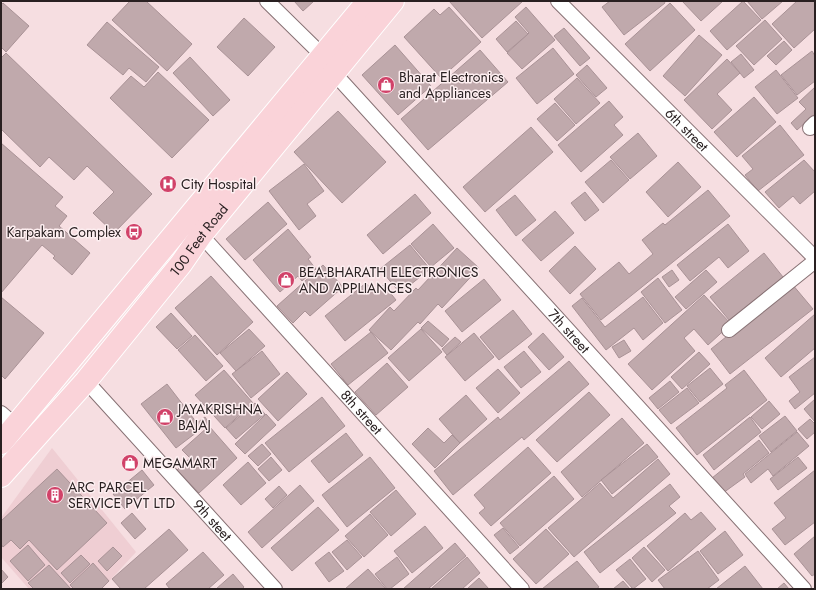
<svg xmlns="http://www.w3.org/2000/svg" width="816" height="590" viewBox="0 0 816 590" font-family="Jost,sans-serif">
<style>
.built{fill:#efced3}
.building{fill:#c0a9ac;stroke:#a99296}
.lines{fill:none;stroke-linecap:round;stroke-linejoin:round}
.street-casing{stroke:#877174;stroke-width:16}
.primary-casing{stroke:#fff;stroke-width:24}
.street{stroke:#fff;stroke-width:14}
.primary{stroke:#fad3d9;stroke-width:22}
.labels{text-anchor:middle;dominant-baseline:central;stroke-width:3;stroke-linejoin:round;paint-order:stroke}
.poi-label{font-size:14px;fill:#292021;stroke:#fdeef0;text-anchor:start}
.street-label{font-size:14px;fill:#292021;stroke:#fdeef0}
</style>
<rect width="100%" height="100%" fill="#f6dee1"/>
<polygon class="built" points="52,448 136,552 102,589 29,589 1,557 1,518"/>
<g class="building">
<polygon points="130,1 146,1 192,44 167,71 112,20"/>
<polygon points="294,1 314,1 303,11"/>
<polygon points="449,1 523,1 482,38"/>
<polygon points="610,1 664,1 665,3 624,35 602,7"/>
<polygon points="682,1 723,1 701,21"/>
<polygon points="743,1 761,20 727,50 710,31"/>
<polygon points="747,1 783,1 762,19"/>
<polygon points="797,1 815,1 815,29 794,48 772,24"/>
<polygon points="3,3 29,26 6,52 1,47 1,5"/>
<polygon points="670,3 695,30 650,71 625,44"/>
<polygon points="449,7 481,42 441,78 404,37 434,9 440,15"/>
<polygon points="526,7 555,40 522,69 507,53 529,33 515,17"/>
<polygon points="244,18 275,47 248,76 217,47"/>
<polygon points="765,20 782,39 754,65 736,46"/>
<polygon points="516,21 528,34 507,52 496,39"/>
<polygon points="107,22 159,67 146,82 129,68 123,75 87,45"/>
<polygon points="564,28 590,58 580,66 554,36"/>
<polygon points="699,35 722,55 685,96 663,76"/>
<polygon points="784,41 792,50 776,65 767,56"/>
<polygon points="395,45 431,86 398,115 362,75"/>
<polygon points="553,48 574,74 537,104 516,78"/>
<polygon points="480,50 508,82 428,150 401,119"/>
<polygon points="812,51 815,56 815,81 797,95 781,75"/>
<polygon points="6,53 152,194 114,233 93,213 114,192 87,166 74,180 49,157 40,167 1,129 1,58"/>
<polygon points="741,54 754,70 744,78 731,62"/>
<polygon points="190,57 230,100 213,116 173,73"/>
<polygon points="727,59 740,73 717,94 732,110 712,129 684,100"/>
<polygon points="587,65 607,88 596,97 576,75"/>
<polygon points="776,70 798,98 777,114 755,87"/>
<polygon points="158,72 209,120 172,158 110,98 131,76 144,87"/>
<polygon points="577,78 600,103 576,124 554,99"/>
<polygon points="815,87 815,114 797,130 791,123 806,109 799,102"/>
<polygon points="754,97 776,122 737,157 714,132"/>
<polygon points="609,101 623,117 614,125 623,135 581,172 558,145"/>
<polygon points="555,103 575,125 557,141 537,119"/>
<polygon points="338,111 386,162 342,203 294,152"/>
<polygon points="780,125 804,155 758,191 745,175 753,169 742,156"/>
<polygon points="531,127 553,152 485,212 463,187"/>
<polygon points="638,133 657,156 630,179 610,157"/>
<polygon points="1,143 63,197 55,206 67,216 59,226 90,253 72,275 53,258 55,256 42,245 1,293"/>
<polygon points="611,160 629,180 603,203 585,182"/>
<polygon points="804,160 815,172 815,191 800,204 793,196 779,208 765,192"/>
<polygon points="678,162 701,187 668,217 646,192"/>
<polygon points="304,164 324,191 307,204 316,216 299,230 269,191"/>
<polygon points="708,190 730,216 601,320 580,294 619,262 629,274 653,254 642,240 663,223 665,225"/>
<polygon points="585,192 599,210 585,221 571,203"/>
<polygon points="415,194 431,213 383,254 367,235"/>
<polygon points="515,195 536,220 516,236 496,210"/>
<polygon points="268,202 287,224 245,260 226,239"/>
<polygon points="555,211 574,233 541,261 522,240"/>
<polygon points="433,224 454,248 431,267 411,244"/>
<polygon points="728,224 749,251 728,268 719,257 690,281 677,265"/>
<polygon points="288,229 311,257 308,259 316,269 302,281 298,276 280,292 253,260"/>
<polygon points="410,245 430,269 400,293 380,269"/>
<polygon points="575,246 596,269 570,294 549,271"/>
<polygon points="457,248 479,268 442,308 438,304 420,324 418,322 391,350 369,330 390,307 394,311 416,288 418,290"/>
<polygon points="764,253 783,277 729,320 710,297"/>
<polygon points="323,265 343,287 310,316 305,311 293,323 277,306"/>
<polygon points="672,270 679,280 669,287 662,277"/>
<polygon points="706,270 717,282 686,309 675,297"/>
<polygon points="211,276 253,322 217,355 175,308"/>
<polygon points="658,278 682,310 665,323 641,292"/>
<polygon points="484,279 501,300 462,332 445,311"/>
<polygon points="366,283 374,293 384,285 396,300 345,341 325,316"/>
<polygon points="792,284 813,309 730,374 711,349"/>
<polygon points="704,295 731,324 708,345 694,329 684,338 695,351 652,390 628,364"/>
<polygon points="1,297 44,333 5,379 1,375"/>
<polygon points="643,297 663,323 643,340 634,328 606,350 572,306 582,298 605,327"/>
<polygon points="513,310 532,334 499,360 480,337"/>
<polygon points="171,313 192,336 177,349 156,327"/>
<polygon points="815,314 815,348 781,377 765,358"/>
<polygon points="428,321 449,339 442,347 421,328"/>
<polygon points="249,329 265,346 236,371 220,353"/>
<polygon points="421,329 442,352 409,381 388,358"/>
<polygon points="371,332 388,353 348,385 331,364"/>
<polygon points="474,333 494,357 465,381 445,357"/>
<polygon points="543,333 564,357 549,370 528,347"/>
<polygon points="195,335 223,366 206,381 178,350"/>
<polygon points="455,337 461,342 447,355 442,349"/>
<polygon points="624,340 631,351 619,358 612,347"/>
<polygon points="262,351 280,374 251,398 232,374"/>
<polygon points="524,351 541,372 521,388 504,367"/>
<polygon points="699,352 710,364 682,389 671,377"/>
<polygon points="815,357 815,393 795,409 789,401 800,392 789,377"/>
<polygon points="569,361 589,384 524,440 522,437 453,495 434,471 498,417 500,420"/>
<polygon points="387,363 408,387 376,415 355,392"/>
<polygon points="710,368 723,384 700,402 687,386"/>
<polygon points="498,369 520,393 498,413 476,388"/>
<polygon points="224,370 253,403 225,428 195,395"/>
<polygon points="744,370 767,400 697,455 676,428 727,388 725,385"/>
<polygon points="287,372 307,394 278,421 258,399"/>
<polygon points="670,381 679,392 658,409 649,398"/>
<polygon points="167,384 197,423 205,417 209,423 176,448 141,404"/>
<polygon points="687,388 699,403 671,424 659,410"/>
<polygon points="589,392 610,415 557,462 536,440"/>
<polygon points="466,395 487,419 460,443 439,419"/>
<polygon points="322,397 345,426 289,472 265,443"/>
<polygon points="815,399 815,422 804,409"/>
<polygon points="769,401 780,414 762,429 751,417"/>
<polygon points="255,403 265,414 236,439 226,428"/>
<polygon points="266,414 276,425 245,454 235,444"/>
<polygon points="785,416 797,431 771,452 759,436"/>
<polygon points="750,417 761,432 714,470 703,455"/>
<polygon points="622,418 644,443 582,497 561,472"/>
<polygon points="810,419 815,424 815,432 807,439 798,429"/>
<polygon points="209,426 237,458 199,493 177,470 190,458 182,450"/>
<polygon points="428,428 444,443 452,435 460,443 435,468 412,444"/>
<polygon points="797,432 809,446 773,476 768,469 751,483 745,474"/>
<polygon points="346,433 363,455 329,483 311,461"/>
<polygon points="759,440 769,453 743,474 745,477 723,493 712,478"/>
<polygon points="262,444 271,454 258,466 248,456"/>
<polygon points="647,444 658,457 612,494 601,480"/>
<polygon points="528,447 551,473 491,526 479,513 485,508 474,495"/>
<polygon points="271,457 282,470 269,481 258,469"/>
<polygon points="370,457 395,488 347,527 322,495"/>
<polygon points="798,457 807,468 778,490 770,479"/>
<polygon points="658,459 670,474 574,557 548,528 600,483 613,498"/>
<polygon points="248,462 266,483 241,505 223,485"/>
<polygon points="57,469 107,523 57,570 29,540 20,549 11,540 3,547 1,544 1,521"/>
<polygon points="142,470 154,485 125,509 113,494"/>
<polygon points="815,470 815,522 785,545 772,529 786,518 774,503"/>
<polygon points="554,476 574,499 520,546 500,523"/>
<polygon points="670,484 680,497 669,506 676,513 600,573 584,552"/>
<polygon points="300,485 314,501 262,548 248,532"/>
<polygon points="279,486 287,495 273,508 265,499"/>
<polygon points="396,490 416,514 391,536 370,512"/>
<polygon points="318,507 339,530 292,571 271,548"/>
<polygon points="701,512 716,529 668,571 647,546 685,513 691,520"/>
<polygon points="132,513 146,529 135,539 121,523"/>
<polygon points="370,514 388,535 364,557 345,536"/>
<polygon points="425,526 443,548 412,573 394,551"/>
<polygon points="503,528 519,547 510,554 494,535"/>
<polygon points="169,529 188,550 144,589 121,589 112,579"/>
<polygon points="546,529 569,554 536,584 513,559"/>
<polygon points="725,531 743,555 718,574 700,551"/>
<polygon points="815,536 815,574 812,576 794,554"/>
<polygon points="347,540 362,557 347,570 332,552"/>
<polygon points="455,543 466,556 428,589 403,589"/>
<polygon points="28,545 45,565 28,581 10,561"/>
<polygon points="113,547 122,556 107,571 98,561"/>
<polygon points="644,547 665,570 652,582 632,558"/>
<polygon points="698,551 719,580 707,589 665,589 658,580"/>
<polygon points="203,552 224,575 208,589 170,589 166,584"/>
<polygon points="329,552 344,571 329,582 315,563"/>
<polygon points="81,555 90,564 70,583 61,573"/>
<polygon points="397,557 409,574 390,589 387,589 375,574"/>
<polygon points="467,557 480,573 462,589 431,589"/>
<polygon points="630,559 646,579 633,589 616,570"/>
<polygon points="577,561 599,587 596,589 542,589"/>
<polygon points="93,563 109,581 101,589 74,589 70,585"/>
<polygon points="49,565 71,589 34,589 28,583"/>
<polygon points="745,566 763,589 716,589"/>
<polygon points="1,569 8,577 1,584"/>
<polygon points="368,569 386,589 345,589"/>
<polygon points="233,574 244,587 242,589 216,589"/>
<polygon points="479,578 489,589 467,589"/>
<polygon points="623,581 630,589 613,589"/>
<polygon points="784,583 789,589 777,589"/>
</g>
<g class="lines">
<g class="street-casing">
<g id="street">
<polyline points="267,1 323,56"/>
<path id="s1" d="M558,1l257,257"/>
<path id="s2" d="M334,73l470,516"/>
<polyline points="810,128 815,123"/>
<path id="s3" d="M201,235l321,354"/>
<polyline points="729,330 815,261"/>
<path id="s4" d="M86,381l189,208"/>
<polyline points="1,413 16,426"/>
</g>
</g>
<g class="primary-casing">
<g id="primary">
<polyline points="1,443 368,1"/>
<path id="s5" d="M1,476l85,-95 95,-117 20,-29 192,-234"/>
</g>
</g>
<use href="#street" class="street"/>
<use href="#primary" class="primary"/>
</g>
<defs>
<g id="shop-disc" transform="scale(0.9)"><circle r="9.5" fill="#d14269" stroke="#fdeef0"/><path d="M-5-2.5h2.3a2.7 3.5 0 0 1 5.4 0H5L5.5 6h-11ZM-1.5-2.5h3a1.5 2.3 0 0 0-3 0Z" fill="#fff"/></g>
<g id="hospital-disc" transform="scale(0.9)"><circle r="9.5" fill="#d14269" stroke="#fdeef0"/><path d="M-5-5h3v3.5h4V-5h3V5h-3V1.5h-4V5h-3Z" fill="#fff"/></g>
<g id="bus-disc" transform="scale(0.9)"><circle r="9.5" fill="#d14269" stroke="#fdeef0"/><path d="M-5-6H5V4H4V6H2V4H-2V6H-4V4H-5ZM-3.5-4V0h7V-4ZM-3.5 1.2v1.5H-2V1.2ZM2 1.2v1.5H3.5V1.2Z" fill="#fff"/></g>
<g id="building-disc" transform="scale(0.9)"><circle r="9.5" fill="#d14269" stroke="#fdeef0"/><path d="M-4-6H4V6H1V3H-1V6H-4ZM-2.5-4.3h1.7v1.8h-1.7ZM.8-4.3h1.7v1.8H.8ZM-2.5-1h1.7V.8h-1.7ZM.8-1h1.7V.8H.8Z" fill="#fff"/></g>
</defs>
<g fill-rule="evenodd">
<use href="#shop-disc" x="386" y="85"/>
<use href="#hospital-disc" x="168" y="184"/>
<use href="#bus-disc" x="134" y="232"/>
<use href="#shop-disc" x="286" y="280"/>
<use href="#shop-disc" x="165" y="417"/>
<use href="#shop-disc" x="130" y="463"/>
<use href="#building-disc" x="55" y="495"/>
</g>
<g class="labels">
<g class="poi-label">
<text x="399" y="77">Bharat Electronics<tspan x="399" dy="16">and Appliances</tspan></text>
<text x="181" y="184">City Hospital</text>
<text x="121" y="232" text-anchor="end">Karpakam Complex</text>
<text x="299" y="272">BEA-BHARATH ELECTRONICS<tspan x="299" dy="16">AND APPLIANCES</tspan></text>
<text x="178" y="409">JAYAKRISHNA<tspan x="178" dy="16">BAJAJ</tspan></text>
<text x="143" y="463">MEGAMART</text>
<text x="68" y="487">ARC PARCEL<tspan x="68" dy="16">SERVICE PVT LTD</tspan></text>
</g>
<g class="street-label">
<text stroke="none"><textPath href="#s1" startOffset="182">6th street</textPath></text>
<text stroke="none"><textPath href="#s5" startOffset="308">100 Feet Road</textPath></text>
<text stroke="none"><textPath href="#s2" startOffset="349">7th street</textPath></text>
<text stroke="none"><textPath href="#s3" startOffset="239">8th street</textPath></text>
<text stroke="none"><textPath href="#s4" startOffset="188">9th steet</textPath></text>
</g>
</g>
<rect width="816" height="590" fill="none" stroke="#292021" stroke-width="4"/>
</svg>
